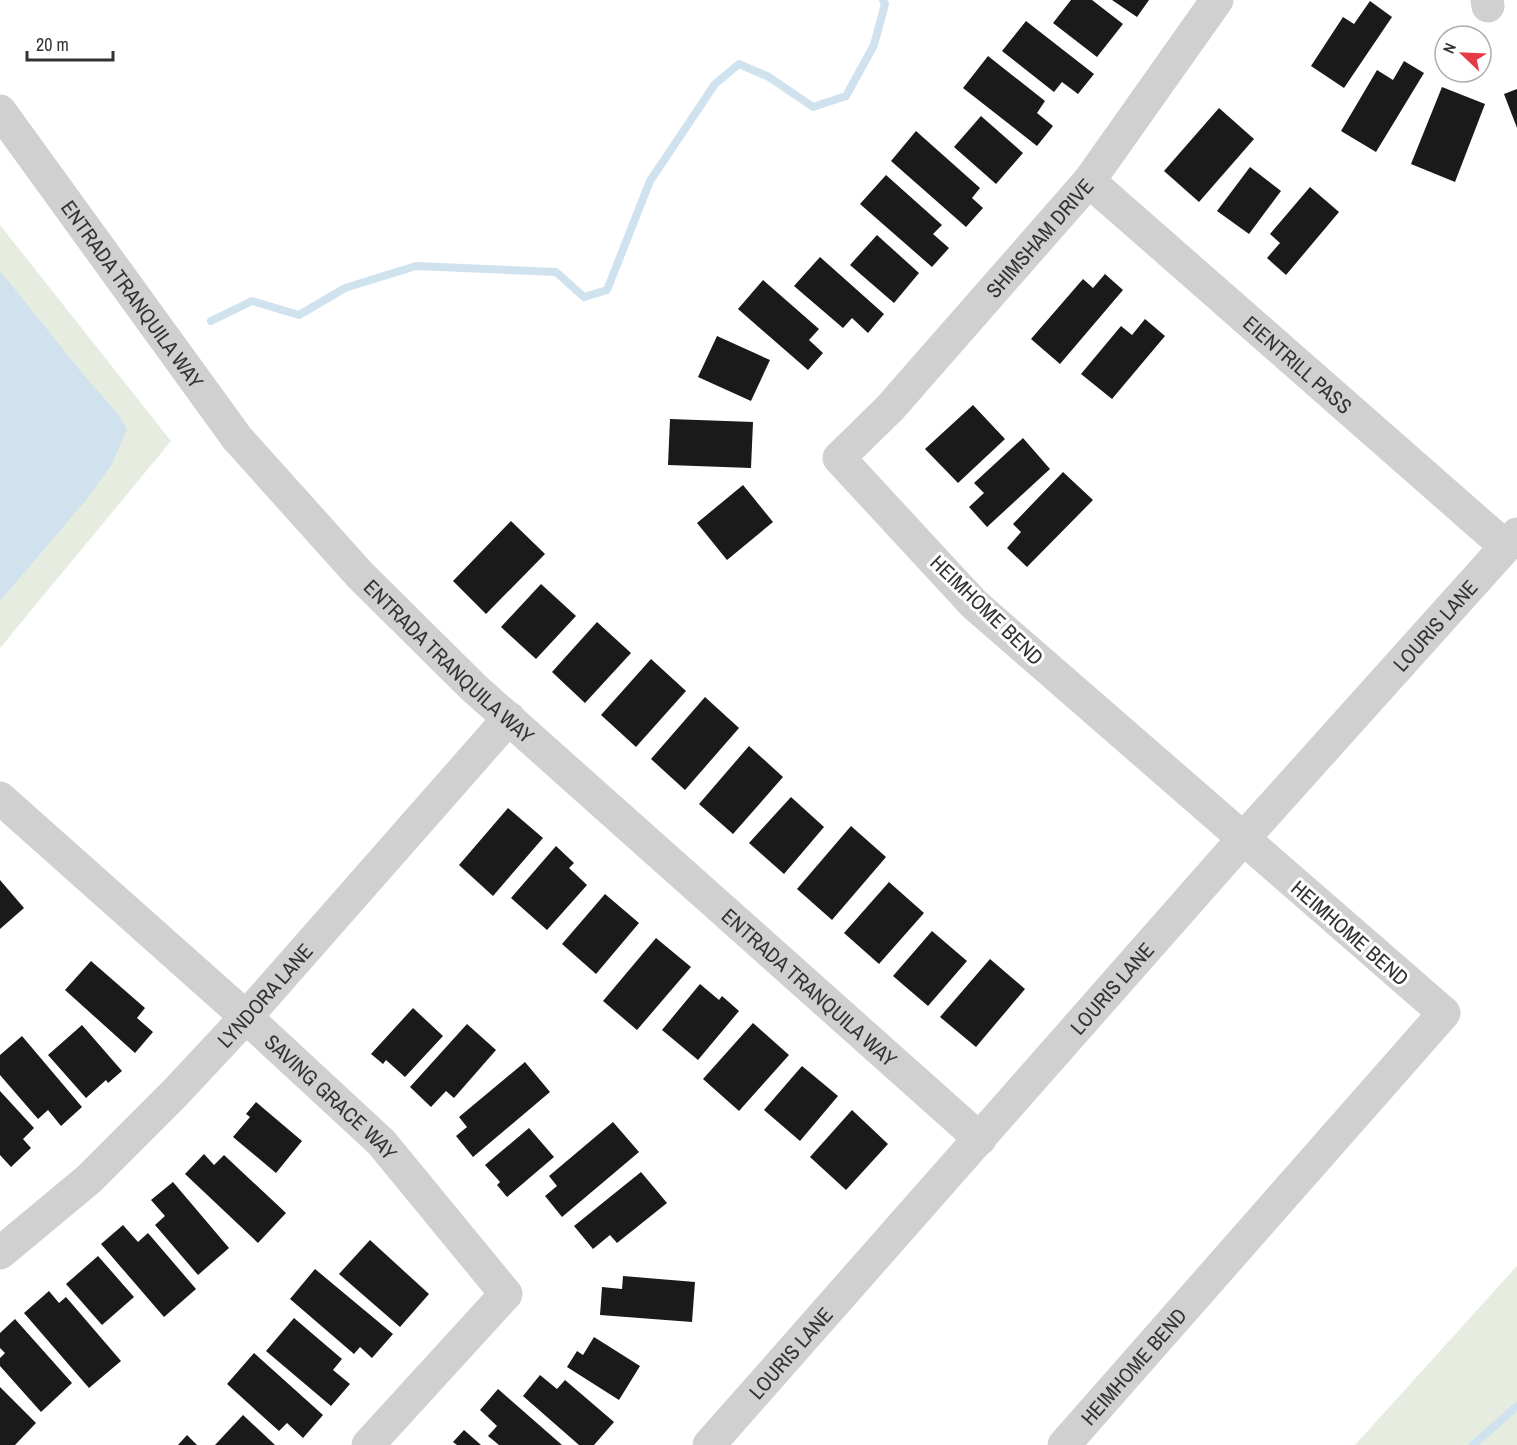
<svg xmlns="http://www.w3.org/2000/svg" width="1517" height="1445" viewBox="0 0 1517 1445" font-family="'Archivo Narrow',sans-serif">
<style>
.green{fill:#e6ecdf}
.water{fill:#cfe2ee}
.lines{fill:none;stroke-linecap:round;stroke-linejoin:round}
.stream{stroke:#cfe2ee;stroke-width:8}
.building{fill:#1a1a1a}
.minor{stroke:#d0d0d0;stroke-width:33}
.labels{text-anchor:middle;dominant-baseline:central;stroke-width:6;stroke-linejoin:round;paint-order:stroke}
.street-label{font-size:21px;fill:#333;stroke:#fff}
</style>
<rect width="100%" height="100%" fill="#fff"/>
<g class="green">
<polygon points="0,225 171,441 0,648"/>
<polygon points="1517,1266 1517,1445 1355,1445"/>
</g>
<polygon class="water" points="0,271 82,373 118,414 127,429 112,464 86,500 0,601"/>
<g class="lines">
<g class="stream">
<polyline points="211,321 252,301 299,315 345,288 416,266 556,272 584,297 607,290 650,181 715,84 739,64 769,77 813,107 846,96 874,45 885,4 883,0"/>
<polyline points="1473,1445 1517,1406"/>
</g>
</g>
<g class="building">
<polygon points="1071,0 1092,0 1123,24 1097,57 1053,23"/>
<polygon points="1112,0 1149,0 1137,17"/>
<polygon points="1370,1 1392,17 1344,88 1311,66 1343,17 1354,24"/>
<polygon points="1026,21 1094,74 1078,94 1062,82 1054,92 1002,51"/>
<polygon points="988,56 1045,101 1037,113 1053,126 1037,146 963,88"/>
<polygon points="1404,61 1424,73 1376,152 1341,131 1377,70 1393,80"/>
<polygon points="1442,87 1485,104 1455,182 1411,164"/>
<polygon points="1517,89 1517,128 1504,94"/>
<polygon points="1219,108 1254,139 1199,202 1164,171"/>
<polygon points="981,116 1023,153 996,184 954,147"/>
<polygon points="916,131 980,188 972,198 983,208 966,227 891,161"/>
<polygon points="1250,167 1281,191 1249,234 1217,211"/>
<polygon points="886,175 942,225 933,234 949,248 932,267 860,204"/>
<polygon points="1310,187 1339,212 1286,275 1267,258 1280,243 1270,234"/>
<polygon points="877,235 919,273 894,303 850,265"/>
<polygon points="820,257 884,314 868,333 852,318 843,328 794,286"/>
<polygon points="1105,274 1123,290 1060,364 1031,339 1083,279 1093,288"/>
<polygon points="763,280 819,329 809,340 823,353 808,370 738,309"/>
<polygon points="1145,319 1165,336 1112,399 1081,374 1121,326 1132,335"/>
<polygon points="717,336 770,360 751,401 698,377"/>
<polygon points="973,405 1005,439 958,483 925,449"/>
<polygon points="670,419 753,422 751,468 668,465"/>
<polygon points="1023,438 1050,469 987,527 969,507 984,493 974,483"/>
<polygon points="1063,472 1093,500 1027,567 1007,548 1021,532 1013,524"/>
<polygon points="743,485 773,522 727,560 697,523"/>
<polygon points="511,521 545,554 486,614 453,581"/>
<polygon points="541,584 576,616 536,659 501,627"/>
<polygon points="597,622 631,653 585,703 552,672"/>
<polygon points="651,659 686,691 636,747 601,715"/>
<polygon points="705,697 739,728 685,790 651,759"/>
<polygon points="749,746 783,777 733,834 699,804"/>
<polygon points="791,797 824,827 784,874 749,843"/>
<polygon points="508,808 543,838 493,896 459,865"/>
<polygon points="851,826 886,857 832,920 797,889"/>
<polygon points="556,846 574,863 569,868 587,885 547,930 511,898"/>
<polygon points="0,880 24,908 0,929"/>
<polygon points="889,882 924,913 879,964 844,933"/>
<polygon points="605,894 639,923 596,974 562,944"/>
<polygon points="932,931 967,961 928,1006 893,976"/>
<polygon points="656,938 691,967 637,1030 603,1001"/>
<polygon points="990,959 1025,989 976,1047 940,1017"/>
<polygon points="91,961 145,1008 137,1018 153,1032 135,1053 65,990"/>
<polygon points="700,984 719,1000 722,996 739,1011 698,1060 662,1030"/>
<polygon points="413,1008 443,1036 405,1077 386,1060 383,1064 371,1054"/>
<polygon points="753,1023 789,1055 739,1111 703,1079"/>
<polygon points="467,1024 496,1050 454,1098 446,1091 431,1107 410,1087"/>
<polygon points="82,1025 122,1071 108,1083 106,1080 86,1098 48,1055"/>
<polygon points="22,1036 82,1107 61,1126 48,1110 38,1119 0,1075 0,1055"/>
<polygon points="525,1062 550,1092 473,1157 456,1136 467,1127 459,1117"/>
<polygon points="802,1066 838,1096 800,1141 764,1110"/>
<polygon points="0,1091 34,1128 23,1139 31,1148 11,1167 0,1155"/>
<polygon points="256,1102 302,1141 276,1173 233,1137 250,1117 246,1114"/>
<polygon points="852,1110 888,1144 846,1190 810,1157"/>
<polygon points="613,1122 639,1152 562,1217 545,1196 557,1186 549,1176"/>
<polygon points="529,1128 554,1157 507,1197 497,1185 500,1182 485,1165"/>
<polygon points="204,1154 214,1165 224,1155 286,1213 258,1243 185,1174"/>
<polygon points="641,1172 667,1203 617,1243 610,1235 593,1249 574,1226"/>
<polygon points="173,1182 229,1248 198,1275 155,1225 165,1216 151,1200"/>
<polygon points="123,1225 138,1242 148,1233 196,1289 164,1317 101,1244"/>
<polygon points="370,1240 429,1294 400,1327 339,1274"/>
<polygon points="98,1256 134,1297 102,1325 66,1284"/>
<polygon points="315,1269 393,1334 372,1358 360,1347 354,1354 290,1299"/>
<polygon points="623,1276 695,1282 692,1322 600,1315 602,1287 622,1289"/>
<polygon points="49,1291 59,1303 66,1297 121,1361 89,1388 24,1313"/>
<polygon points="294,1318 342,1359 333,1370 350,1384 331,1406 266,1351"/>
<polygon points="15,1319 72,1383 41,1412 0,1366 0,1358 5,1353 0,1348 0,1333"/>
<polygon points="594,1337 640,1366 619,1400 567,1367 577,1351 583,1355"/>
<polygon points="254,1353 323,1415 303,1438 287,1423 279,1431 227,1384"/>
<polygon points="540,1375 557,1389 565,1380 614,1422 594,1445 579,1445 523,1396"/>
<polygon points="0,1387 36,1423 15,1445 0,1445"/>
<polygon points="498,1389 562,1445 499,1445 488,1436 497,1426 480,1410"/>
<polygon points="243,1415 275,1445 215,1445"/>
<polygon points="464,1430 481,1445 457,1445 453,1442"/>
<polygon points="187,1435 197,1445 178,1445"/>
</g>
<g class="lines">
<g class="minor">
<polyline points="1487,0 1488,6"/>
<path id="s1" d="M0,111l237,327 123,137 113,112 507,452"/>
<path id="s2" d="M1089,181l416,365"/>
<path id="s3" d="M0,798l246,219 135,125 125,152 -138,151"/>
<path id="s4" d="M0,1253l89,-74 86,-86 71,-76 263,-299"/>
<path id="s5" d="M709,1445l534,-606 274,-305"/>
<path id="s6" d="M1064,1445l380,-432 -470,-409 -135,-146 51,-50 199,-227 128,-181"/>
</g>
</g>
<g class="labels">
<g class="street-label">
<text stroke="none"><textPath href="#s6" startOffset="1695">SHIMSHAM DRIVE</textPath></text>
<text stroke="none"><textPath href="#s1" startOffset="226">ENTRADA TRANQUILA WAY</textPath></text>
<text stroke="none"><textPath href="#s2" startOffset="278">EIENTRILL PASS</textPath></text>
<text transform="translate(987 610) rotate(44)">HEIMHOME BEND</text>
<text stroke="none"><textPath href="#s5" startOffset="1095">LOURIS LANE</textPath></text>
<text stroke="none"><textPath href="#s1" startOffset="712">ENTRADA TRANQUILA WAY</textPath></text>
<text transform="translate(1350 933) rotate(41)">HEIMHOME BEND</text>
<text stroke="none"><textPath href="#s1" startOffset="1198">ENTRADA TRANQUILA WAY</textPath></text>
<text stroke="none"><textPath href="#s5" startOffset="609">LOURIS LANE</textPath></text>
<text stroke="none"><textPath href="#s4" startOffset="370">LYNDORA LANE</textPath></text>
<text stroke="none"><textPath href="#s3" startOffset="446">SAVING GRACE WAY</textPath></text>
<text stroke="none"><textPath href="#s5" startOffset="123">LOURIS LANE</textPath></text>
<text stroke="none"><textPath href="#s6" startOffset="105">HEIMHOME BEND</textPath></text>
</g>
</g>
<g transform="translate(1463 54) rotate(293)"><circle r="28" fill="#ffffff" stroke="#adadad" stroke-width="1.5"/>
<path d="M0-4.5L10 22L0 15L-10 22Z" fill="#e63946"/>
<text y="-9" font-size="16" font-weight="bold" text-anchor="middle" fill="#333333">N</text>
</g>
<path d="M27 51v9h86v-9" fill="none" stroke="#333333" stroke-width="3"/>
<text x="36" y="51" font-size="18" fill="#333333" stroke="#ffffff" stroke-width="4.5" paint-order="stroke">20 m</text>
</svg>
